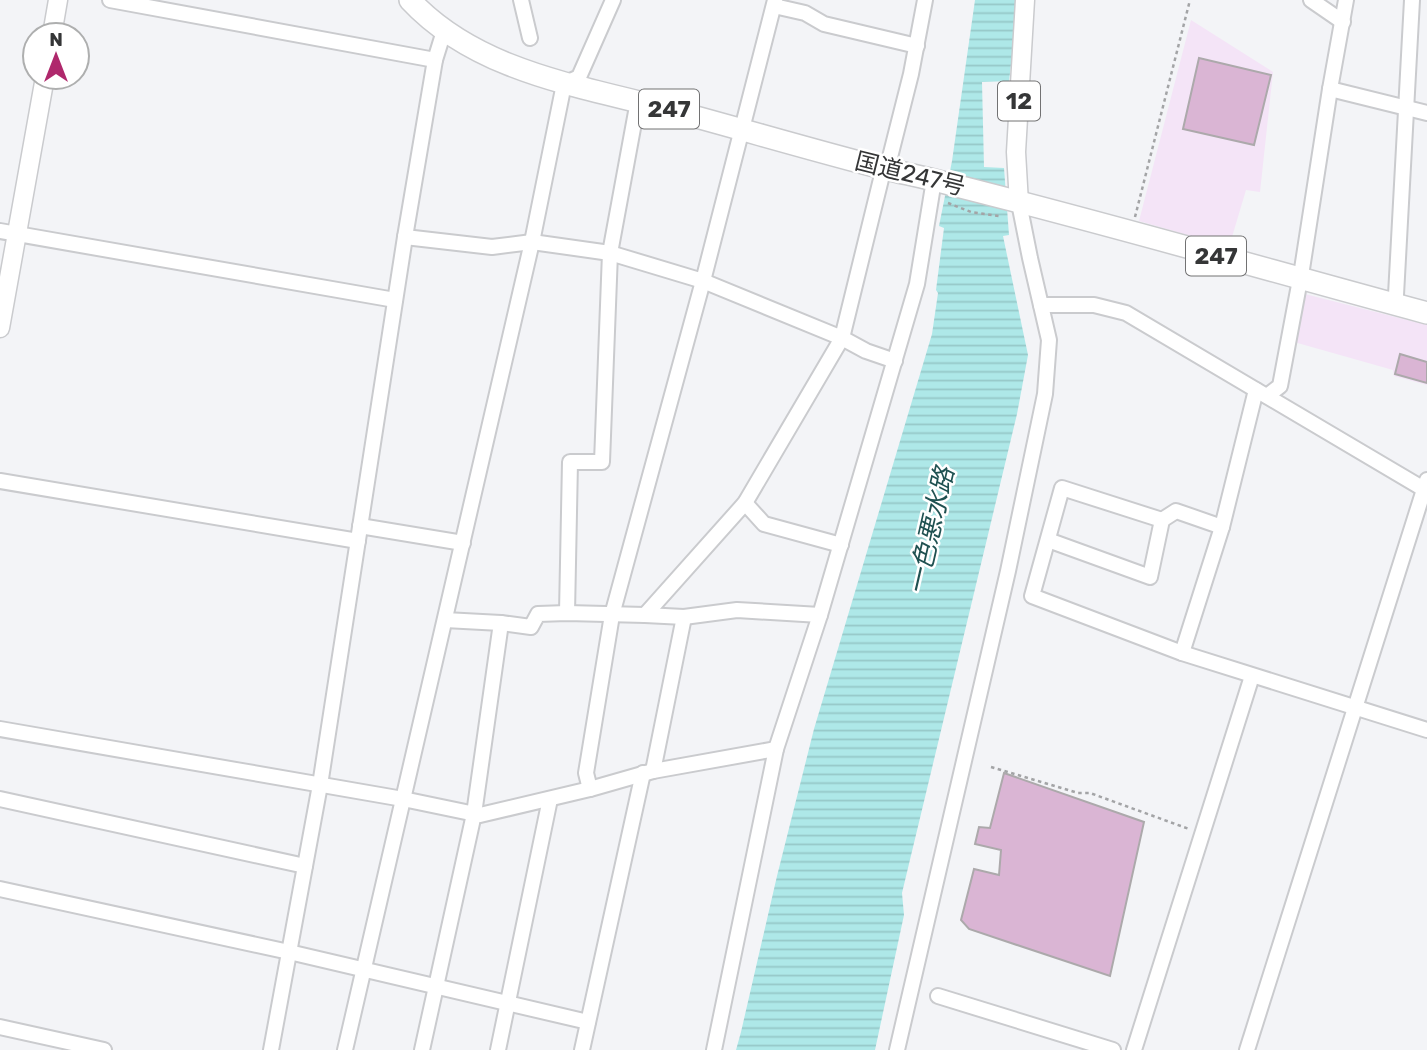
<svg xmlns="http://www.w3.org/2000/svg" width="1427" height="1050" viewBox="0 0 1427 1050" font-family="Rubik,'Noto Sans JP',sans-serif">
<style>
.commercial{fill:#f4e4f7}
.water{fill:url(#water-rules)}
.building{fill:#dab5d4;stroke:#aca9ab;stroke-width:2}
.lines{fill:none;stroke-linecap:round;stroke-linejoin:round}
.minor-casing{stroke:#cacbce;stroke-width:18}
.major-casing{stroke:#cacbce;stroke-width:21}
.highway-casing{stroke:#cacbce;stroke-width:24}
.path{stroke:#a3a4a6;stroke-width:2.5;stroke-dasharray:3.5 3.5;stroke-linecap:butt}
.minor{stroke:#fff;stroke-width:14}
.major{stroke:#fff;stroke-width:18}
.highway{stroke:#fff;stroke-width:21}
.labels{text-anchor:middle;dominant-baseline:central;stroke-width:5;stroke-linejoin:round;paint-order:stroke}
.shield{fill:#fff;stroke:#727273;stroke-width:2}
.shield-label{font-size:23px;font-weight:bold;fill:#353637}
.street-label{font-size:24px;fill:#353637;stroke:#fff}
.water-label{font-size:26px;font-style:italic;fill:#1f5151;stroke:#fff}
</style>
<defs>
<pattern id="water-rules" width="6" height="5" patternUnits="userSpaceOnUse" patternTransform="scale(1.75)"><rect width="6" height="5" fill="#aee8e8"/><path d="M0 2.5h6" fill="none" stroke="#96c8c8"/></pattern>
</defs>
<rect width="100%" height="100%" fill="#f3f4f7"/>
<g class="commercial">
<polygon points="1191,20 1273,72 1260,192 1246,190 1229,247 1139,221"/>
<polygon points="1301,293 1427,325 1427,385 1394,376 1393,370 1294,342"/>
</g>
<polygon class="water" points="975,0 1019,0 1009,81 982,82 984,167 1004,168 1009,235 1003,236 1028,355 1017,414 902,893 904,915 875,1050 736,1050 741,1032 777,876 814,729 932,334 938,293 936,290 944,228 939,226 952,161"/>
<g class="building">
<polygon points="1199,58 1271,75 1254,145 1183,129"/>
<polygon points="1400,354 1427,362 1427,383 1395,374"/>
<polygon points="1004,773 1144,822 1110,976 969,929 961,920 974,869 999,875 1001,850 975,844 979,827 990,828"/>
</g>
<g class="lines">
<g class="minor-casing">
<g id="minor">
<polyline points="110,0 435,60"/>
<polyline points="521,0 530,38"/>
<polyline points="1311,0 1343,22"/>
<polyline points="774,6 805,13 824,24 917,46"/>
<polyline points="1330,89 1427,113"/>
<polyline points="0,231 395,300"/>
<polyline points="405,237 492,247 532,242 610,253 703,281 842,338 866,351 895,361"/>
<polyline points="1394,304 1396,295 1412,0"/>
<polyline points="1041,305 1094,305 1126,313 1427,491"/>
<polyline points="1267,396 1280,386 1302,269 1330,89 1346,0"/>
<polyline points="0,481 358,541"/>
<polyline points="745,503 764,524 841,545"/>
<polyline points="360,526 463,543"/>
<polyline points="1222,527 1176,511 1162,520 1062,488 1032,596 1182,653 1427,730"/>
<polyline points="1048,540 1150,577 1162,520"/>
<polyline points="567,613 570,462 602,462 610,253 638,101"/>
<polyline points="645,615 684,617 737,610 820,615"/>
<polyline points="445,620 501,623 531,627 538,614 567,613 645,615 745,503 842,338 882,175 887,169 911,74 925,0"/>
<polyline points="1182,653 1222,527 1256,390"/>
<polyline points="0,729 403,799 480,815 590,789 653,771 776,749"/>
<polyline points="653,771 684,617"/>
<polyline points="590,789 586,773 612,615 703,281 775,0"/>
<polyline points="0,799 305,866"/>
<polyline points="0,889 289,952 588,1022"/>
<polyline points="938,996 1113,1050"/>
<polyline points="0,1027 104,1050"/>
<polyline points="271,1050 320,785 405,237 435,60 444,31"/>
<polyline points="345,1050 532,242 564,84 579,77 613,0"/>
<polyline points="422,1050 474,814 501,623"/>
<polyline points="498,1050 550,799"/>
<polyline points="582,1050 643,773"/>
<polyline points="714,1050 776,749 820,615 917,284 934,180"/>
<polyline points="897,1050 1008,571 1045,394 1049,340 1030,258 1019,203"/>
<polyline points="1134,1050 1252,676"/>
<polyline points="1247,1050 1427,480"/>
</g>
</g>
<g class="major-casing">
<g id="major">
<polyline points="52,35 58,0"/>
<polyline points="1019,203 1016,152 1025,0"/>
<polyline points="0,328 45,77"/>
</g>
</g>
<g class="highway-casing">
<path id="highway" d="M410,0c68,73 173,86 264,111 71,19 141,40 212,58 21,5 42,9 63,15 160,40 319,86 478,129"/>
</g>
<g class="path">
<polyline points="948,203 971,212 999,216"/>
<polyline points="1135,217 1190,0"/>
<polyline points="991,767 1078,793 1090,793 1189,829"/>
</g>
<use href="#minor" class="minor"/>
<use href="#major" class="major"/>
<use href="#highway" class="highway"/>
</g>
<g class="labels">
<g class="shield">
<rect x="998" y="81.5" width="42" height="39" rx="5"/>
<rect x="639" y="89.5" width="60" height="39" rx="5"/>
<rect x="1186" y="236.5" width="60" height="39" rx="5"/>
</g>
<g class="shield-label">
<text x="1019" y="101">12</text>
<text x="669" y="109">247</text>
<text x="1216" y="256">247</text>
</g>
<g class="street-label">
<text transform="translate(910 174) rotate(14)">国道247号</text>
</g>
<g class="water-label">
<text transform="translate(931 531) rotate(-77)">一色悪水路</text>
</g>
</g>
<g transform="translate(56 56)"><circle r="33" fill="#ffffff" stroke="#aeafaf" stroke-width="2"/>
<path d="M0-5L12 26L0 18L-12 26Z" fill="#af286c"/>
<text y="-10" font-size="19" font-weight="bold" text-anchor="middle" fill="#353637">N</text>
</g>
</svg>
